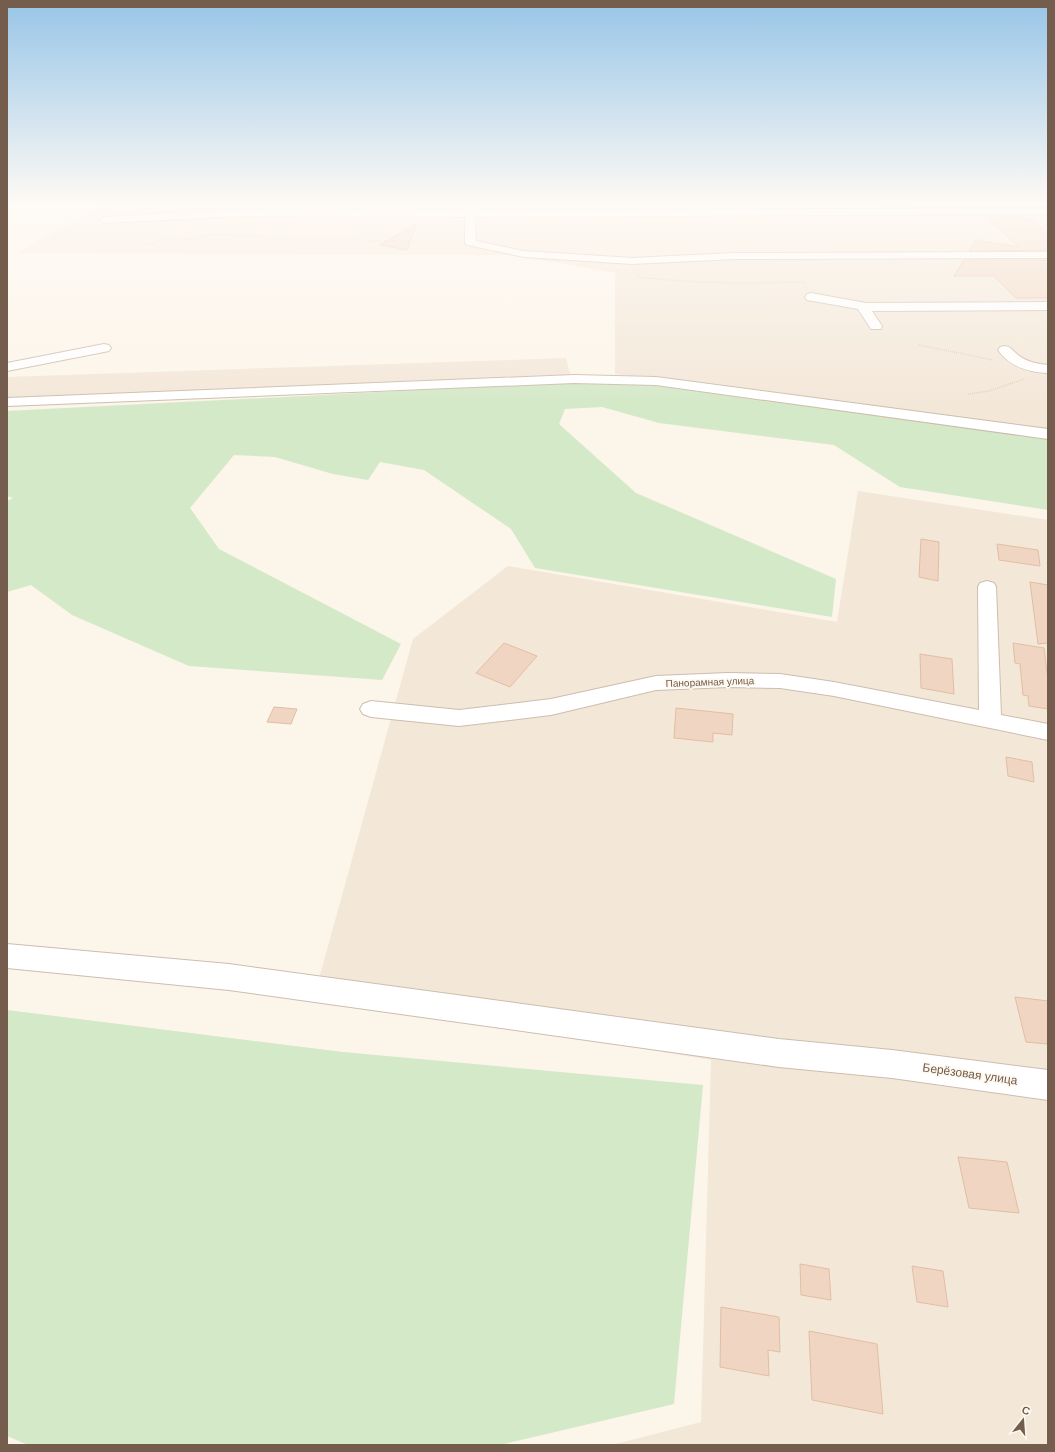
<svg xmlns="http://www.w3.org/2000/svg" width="1055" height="1452" viewBox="0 0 1055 1452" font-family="Arial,sans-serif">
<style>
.residential{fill:#f3e7d8}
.green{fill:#d4e9c8}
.building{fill:#f0d6c2;stroke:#e2bda3}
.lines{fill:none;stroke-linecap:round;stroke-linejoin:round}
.minor-casing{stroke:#cdbdaf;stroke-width:2}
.path{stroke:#d5b9a5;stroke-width:1.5;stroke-dasharray:0.5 1.5;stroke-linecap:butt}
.minor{fill:#fff;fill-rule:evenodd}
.labels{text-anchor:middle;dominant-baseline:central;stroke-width:3.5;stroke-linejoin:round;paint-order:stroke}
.street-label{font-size:10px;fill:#755d4d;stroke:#fef9f0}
.near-street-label{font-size:12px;fill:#755d4d;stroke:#fef9f0}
</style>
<rect width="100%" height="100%" fill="#fcf5e9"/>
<g class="residential">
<polygon points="107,203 1048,203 1048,430 615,374 615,273 513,255 16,253"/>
<polygon points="566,358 571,377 7,406 7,377"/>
<polygon points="858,491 1048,520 1048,1445 612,1445 701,1422 711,1060 315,993 413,639 508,566 837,622"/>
</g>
<g class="green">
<polygon points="576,382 654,385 1048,438 1048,510 900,487 834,445 659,423 602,407 565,409 559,424 636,493 836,579 832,617 535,568 511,529 424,470 380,462 368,480 333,474 275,457 234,455 190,508 219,549 401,644 382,680 189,666 72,615 31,585 7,592 7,501 13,498 7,496 7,411"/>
<polygon points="7,1010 343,1052 703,1085 674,1404 500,1445 28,1445 7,1436"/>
</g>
<g class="building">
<polygon points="987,217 1023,217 1026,219 1032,219 1048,234 1048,250 969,251 976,240 1018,247"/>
<polygon points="417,223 407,250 380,245"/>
<polygon points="964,260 1048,260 1048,298 1016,298 994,276 954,276"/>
<polygon points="921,539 939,542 938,581 919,577"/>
<polygon points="997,544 1038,550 1040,566 999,560"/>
<polygon points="1030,582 1048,585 1048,643 1038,644"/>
<polygon points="504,643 537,656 510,687 476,673"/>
<polygon points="1013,643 1044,648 1048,681 1048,709 1029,706 1028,696 1023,695 1020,664 1015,663"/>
<polygon points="920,654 952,659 954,694 921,688"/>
<polygon points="274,707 297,709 291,724 267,722"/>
<polygon points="676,708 733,714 732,735 713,733 713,742 674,738"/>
<polygon points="1006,757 1032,762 1034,782 1008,776"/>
<polygon points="1015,997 1048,1001 1048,1044 1026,1042"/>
<polygon points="958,1157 1007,1162 1019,1213 969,1208"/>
<polygon points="800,1264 829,1269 831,1300 801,1295"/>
<polygon points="912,1266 943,1271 948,1307 917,1302"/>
<polygon points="721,1307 779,1317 780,1352 768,1350 769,1376 720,1367"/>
<polygon points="809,1331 877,1344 883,1414 812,1400"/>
</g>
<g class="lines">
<g class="minor-casing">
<g id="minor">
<path d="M469,203h10l-3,8 572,-3v6l-573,3 1,24 48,10 108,7 103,-5 313,-1v6l-313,1 -103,5 -108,-7 -57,-12 -2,-2v-26l-224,-1 -136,7 -5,-3 5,-3c120,-9 240,-7 361,-6z"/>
<polygon points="811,293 866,303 1048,302 1048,310 872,311 882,326 881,329 871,329 858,309 807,300 805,297 807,294"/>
<polygon points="104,344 109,345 111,348 109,351 7,371 7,363"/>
<path d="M1005,346c6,1 8,5 13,9 9,7 19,9 30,10v8c-20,-1 -38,-6 -50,-23l2,-3z"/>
<polygon points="574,375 656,377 1048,429 1048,439 656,385 574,383 7,406 7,398"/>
<polygon points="987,581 994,583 996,587 1001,715 1048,724 1048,740 834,696 780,688 728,687 656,690 551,715 459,726 371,717 363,714 360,709 363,704 371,701 459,710 551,699 656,676 728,673 780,674 834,682 979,710 978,587 980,583"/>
<polygon points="7,944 229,964 779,1039 892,1050 1048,1070 1048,1100 892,1078 779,1067 229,990 7,968"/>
</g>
</g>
<g class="path">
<polyline points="148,245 160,240 195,239 212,234 322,240 457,242"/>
<path d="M637,273l2,4c55,7 110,6 165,5l2,4"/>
<polyline points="919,345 993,360"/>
<polyline points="968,394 989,391 1024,379"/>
</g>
<use href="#minor" class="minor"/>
</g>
<linearGradient id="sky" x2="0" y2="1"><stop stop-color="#97c5e7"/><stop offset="0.5" stop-color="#fefaf5"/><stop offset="1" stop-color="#fefaf5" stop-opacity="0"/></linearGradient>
<rect width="1055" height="407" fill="url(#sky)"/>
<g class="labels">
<g class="street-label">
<text transform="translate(710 682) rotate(-2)">Панорамная улица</text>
</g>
<g class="near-street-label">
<text transform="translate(970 1074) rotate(8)">Берёзовая улица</text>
</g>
</g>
<rect width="1055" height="1452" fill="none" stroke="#755d4d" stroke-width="16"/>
<g transform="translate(1023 1420) rotate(17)" stroke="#fef9f0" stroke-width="3" paint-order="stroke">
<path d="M0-3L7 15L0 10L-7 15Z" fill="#755d4d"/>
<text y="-6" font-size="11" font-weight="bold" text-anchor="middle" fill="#755d4d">С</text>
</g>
</svg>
